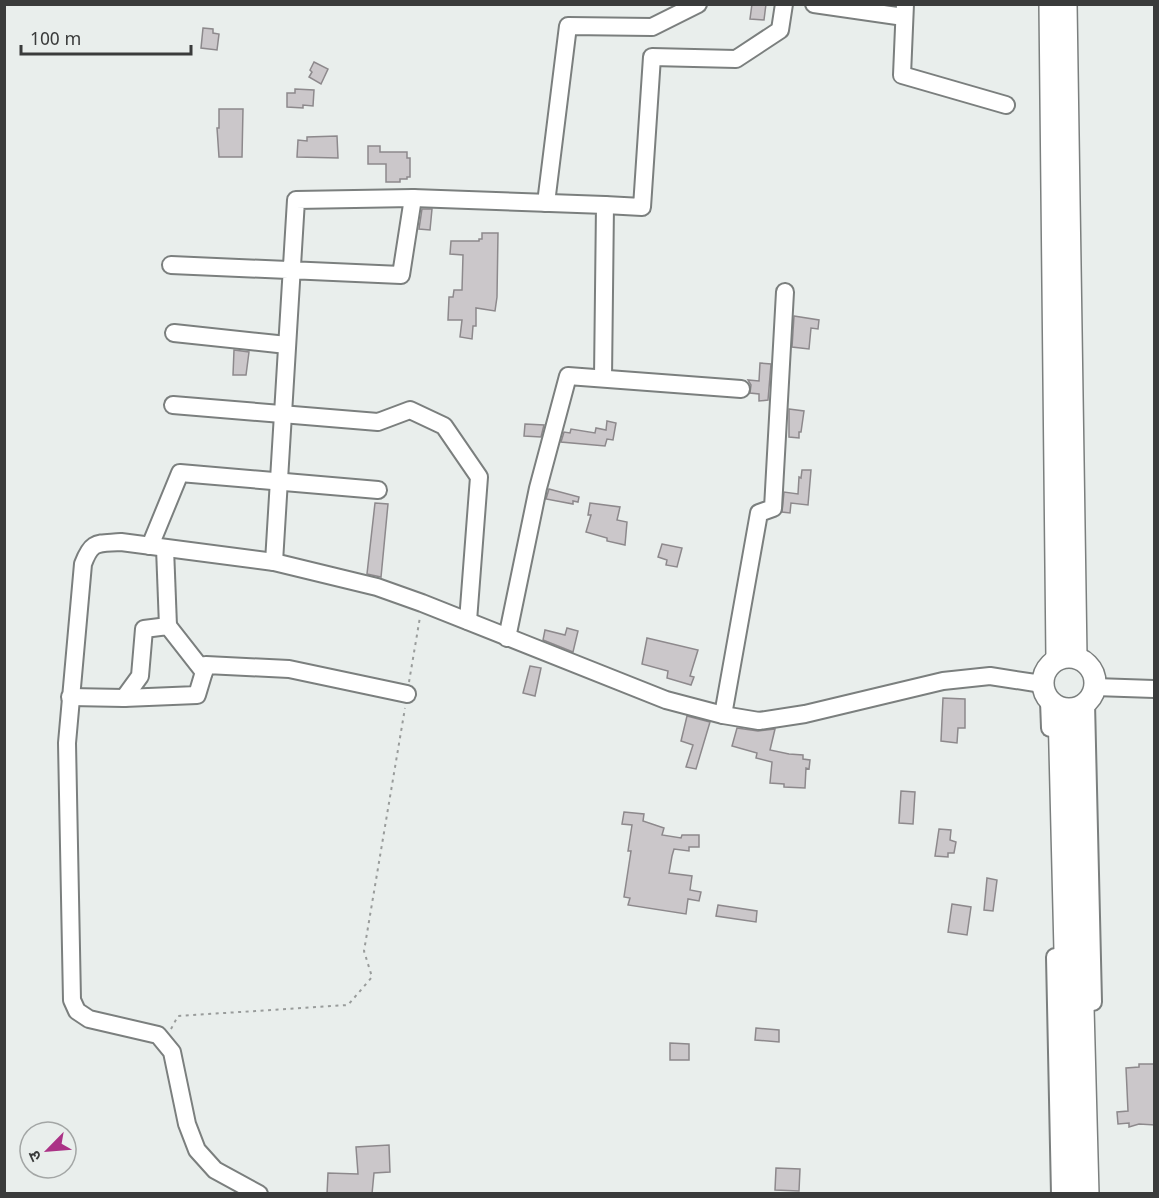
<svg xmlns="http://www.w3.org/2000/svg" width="1159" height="1198" viewBox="0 0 1159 1198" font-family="Georgia,'Noto Sans Devanagari',serif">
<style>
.building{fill:#cbc7ca;stroke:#8d898c;stroke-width:1.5}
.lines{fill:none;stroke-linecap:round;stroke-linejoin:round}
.minor-casing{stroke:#7b7f7e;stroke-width:20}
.major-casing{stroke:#7b7f7e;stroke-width:24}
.path{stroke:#999c9b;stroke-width:2;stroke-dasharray:3 4.5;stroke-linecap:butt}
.minor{stroke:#fff;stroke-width:16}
.major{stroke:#fff;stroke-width:21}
</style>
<rect width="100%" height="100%" fill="#e9eeec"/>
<g class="building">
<polygon points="752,4 766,4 764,20 750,19"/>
<polygon points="203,28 213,29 213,33 219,34 217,50 201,48"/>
<polygon points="314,62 328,69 321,84 309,77 312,72 310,70"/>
<polygon points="295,89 314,90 313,106 303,105 303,108 287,107 287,93 295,93"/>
<polygon points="219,109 243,109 242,157 219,157 217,128 219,128"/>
<polygon points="337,136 338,158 297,157 298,140 307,141 307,137"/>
<polygon points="368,146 380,146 380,152 407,152 407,158 410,158 410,177 407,177 407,179 400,179 400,182 386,182 386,164 368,164"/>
<polygon points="422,209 432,209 430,230 419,229"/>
<polygon points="482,233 498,233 497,297 495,311 476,308 476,326 473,326 472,339 460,337 462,320 448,320 449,297 453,297 454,290 462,290 463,255 450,254 451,241 479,241 479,239 482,239"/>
<polygon points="794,316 819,320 818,329 811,328 809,349 792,347"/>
<polygon points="234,350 249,352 246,375 233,375"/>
<polygon points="760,363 771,364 768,400 759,401 759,394 750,393 751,385 748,380 759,381"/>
<polygon points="789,409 804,411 801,432 799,432 799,438 789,437"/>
<polygon points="607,421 616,423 613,440 607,439 605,446 561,442 564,432 570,433 571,429 595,433 596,428 606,430"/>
<polygon points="525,424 544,425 541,437 524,436"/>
<polygon points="802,470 811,470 808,505 791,503 790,513 782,512 784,492 798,494 799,477 801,478"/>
<polygon points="549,489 579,497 578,502 573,501 573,504 546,499"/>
<polygon points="375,503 388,504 381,577 367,574"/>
<polygon points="590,503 620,507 617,520 627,522 625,545 607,541 607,538 586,532 591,515 588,515"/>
<polygon points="662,544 682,548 677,567 666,565 667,560 658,557"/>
<polygon points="567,628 578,631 573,652 543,640 545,630 565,635"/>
<polygon points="647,638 698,650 690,676 694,677 691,685 667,678 668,671 642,664"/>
<polygon points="530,666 541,668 535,696 523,693"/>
<polygon points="943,698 965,699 965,728 958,728 957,743 941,741"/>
<polygon points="687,716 710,722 696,769 686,767 693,745 681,741"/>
<polygon points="737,728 758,731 775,729 770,750 789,754 803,755 803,759 810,760 809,769 806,768 805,788 784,787 784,784 770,783 772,762 756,758 757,753 732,746"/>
<polygon points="901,791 915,792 913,824 899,823"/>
<polygon points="624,812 644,814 643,821 664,828 662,835 681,838 682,835 699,835 699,847 689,847 689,851 674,849 672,856 669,873 692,876 690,890 701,892 699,901 688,899 686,914 628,905 630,898 624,897 631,851 628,851 632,825 622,824"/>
<polygon points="939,829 951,830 950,840 956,842 954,853 948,853 948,857 935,856"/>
<polygon points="987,878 997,880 993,911 984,910"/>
<polygon points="952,904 971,907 967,935 948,932"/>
<polygon points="718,905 757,911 756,922 716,916"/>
<polygon points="756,1028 779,1030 779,1042 755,1040"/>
<polygon points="670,1043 689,1044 689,1060 670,1060"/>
<polygon points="1139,1064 1155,1064 1155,1125 1139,1124 1129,1127 1129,1123 1118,1124 1117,1112 1128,1111 1126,1068 1139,1067"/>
<polygon points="389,1145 390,1172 374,1173 372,1194 327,1194 328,1173 358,1174 356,1147"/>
<polygon points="776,1168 800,1169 799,1191 775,1190"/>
</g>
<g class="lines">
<g class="minor-casing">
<g id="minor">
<polyline points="814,4 904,17"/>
<polyline points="905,4 902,75 1006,105"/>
<polyline points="413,198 605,205 603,378"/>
<polyline points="546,203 568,26 652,27 698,4"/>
<polyline points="605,205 642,207 652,57 736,59 780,30 784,4"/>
<polyline points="171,265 401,275 413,198 296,200 274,562"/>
<polyline points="174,333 287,345"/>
<polyline points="173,405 378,422 410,410 444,426 479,477 468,621"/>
<polyline points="150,546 180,473 378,490"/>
<polyline points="165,548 168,626"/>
<polyline points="507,638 538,488 568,376 741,389"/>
<polyline points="1095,687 1154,689"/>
<polyline points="70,697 124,698 197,695 206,665 289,669 407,694"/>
<polyline points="124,698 140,676 144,629 168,626 204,672"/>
<polyline points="1049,701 1050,728"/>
<polyline points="1086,703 1093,1002"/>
<polyline points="723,715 759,513 773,508 785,292"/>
<polyline points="1055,957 1060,1194"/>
<path d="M259,1194l-44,-24 -18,-20 -10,-26 -15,-72 -14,-17 -69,-16 -12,-8 -5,-11 -5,-257 16,-179c9,-24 14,-20 38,-22l153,20 103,25 45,16 244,97 57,15 36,6 46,-7 138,-33 47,-5 52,8"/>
</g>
</g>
<g class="major-casing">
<g id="major">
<polyline points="1050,4 1057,659"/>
<polyline points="1066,4 1076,657"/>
<circle cx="1069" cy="683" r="26"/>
<polyline points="1059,708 1071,1194"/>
<polyline points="1075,709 1088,1194"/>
</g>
</g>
<g class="path">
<polyline points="409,682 420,617"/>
<polyline points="171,1029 178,1016 348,1005 372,977 364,951 405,708"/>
</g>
<use href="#minor" class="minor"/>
<use href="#major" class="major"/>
</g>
<rect width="1159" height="1198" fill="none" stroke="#3a3b3b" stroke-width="12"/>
<g transform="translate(48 1150) rotate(245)"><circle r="28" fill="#e9eeec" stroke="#a3a6a5" stroke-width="1.5"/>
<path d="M0-4.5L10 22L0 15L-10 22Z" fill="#ab3286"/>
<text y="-9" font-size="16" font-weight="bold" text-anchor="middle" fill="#3a3b3b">उ</text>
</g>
<path d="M21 45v9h170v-9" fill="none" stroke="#3a3b3b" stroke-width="3"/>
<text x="30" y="45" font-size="18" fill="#3a3b3b" stroke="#e9eeec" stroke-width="4.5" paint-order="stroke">100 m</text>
</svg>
